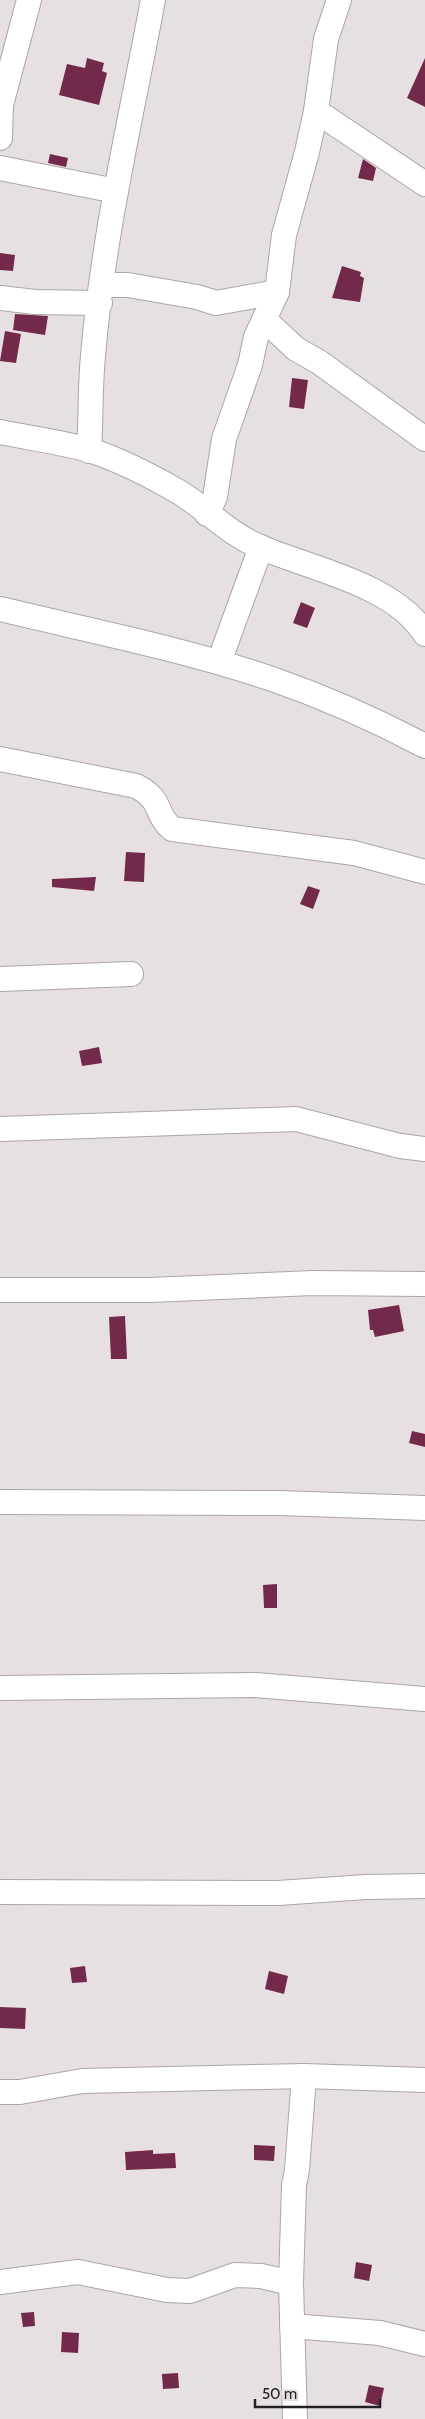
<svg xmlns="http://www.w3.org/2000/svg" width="425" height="2419" viewBox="0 0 425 2419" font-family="Cabin,sans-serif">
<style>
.building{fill:#73294a}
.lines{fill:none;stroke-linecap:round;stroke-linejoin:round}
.minor-casing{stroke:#aca5a7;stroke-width:26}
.minor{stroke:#fff;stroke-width:24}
</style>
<rect width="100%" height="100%" fill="#e7e0e2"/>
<g class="building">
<polygon points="87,58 104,63 102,71 107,73 99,105 59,95 67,64 85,68"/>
<polygon points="425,58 425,107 407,98"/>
<polygon points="50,154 68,158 66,167 48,163"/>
<polygon points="363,159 376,168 373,181 358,178"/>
<polygon points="0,253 15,255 13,271 0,270"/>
<polygon points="342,266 361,272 360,276 364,278 360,302 332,298"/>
<polygon points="15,314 48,316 45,335 13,330"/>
<polygon points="5,331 21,334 16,363 0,361"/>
<polygon points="292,378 308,380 304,409 289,407"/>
<polygon points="301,602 315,608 307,628 293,623"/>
<polygon points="126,852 145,853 144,882 124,881"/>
<polygon points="96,877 94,891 52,887 52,879"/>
<polygon points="308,886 320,890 313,909 300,904"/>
<polygon points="99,1047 102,1063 82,1066 79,1051"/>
<polygon points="399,1305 404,1331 375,1337 373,1330 370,1330 368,1310"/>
<polygon points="125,1316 127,1359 111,1359 109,1317"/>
<polygon points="412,1431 425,1434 425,1447 409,1443"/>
<polygon points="277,1584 277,1608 264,1608 263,1585"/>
<polygon points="85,1966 87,1982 72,1983 70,1968"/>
<polygon points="269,1971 288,1976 284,1994 265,1989"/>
<polygon points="0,2007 26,2008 25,2029 0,2028"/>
<polygon points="254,2145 275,2146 274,2161 254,2160"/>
<polygon points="153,2150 153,2154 175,2153 176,2168 126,2170 125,2152"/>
<polygon points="356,2262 372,2265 369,2281 354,2278"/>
<polygon points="34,2312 35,2326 23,2327 21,2313"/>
<polygon points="62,2332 79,2333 78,2353 61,2352"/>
<polygon points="178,2373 179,2388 163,2389 162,2374"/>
<polygon points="369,2385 384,2388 380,2406 365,2402"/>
</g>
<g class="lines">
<g class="minor-casing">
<g id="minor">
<polyline points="316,111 425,184"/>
<polyline points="0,138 1,105 29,0"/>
<polyline points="0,168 116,191"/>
<polyline points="102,285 128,285 197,297 216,303 277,292"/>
<polyline points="0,298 35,302 100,303"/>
<polyline points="265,320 296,349 319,362 425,439"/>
<path d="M0,432c29,6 61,10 89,18 29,9 64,27 90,42 29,18 48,41 81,55 51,22 134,37 165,87"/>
<path d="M89,451c2,-32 1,-64 4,-95 10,-120 38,-238 60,-356"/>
<polyline points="207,514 215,497 224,439 250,365 256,337 277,292 284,235 307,152 316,111 326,39 339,0"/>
<path d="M0,609c91,22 184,40 272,70 52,18 104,41 153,67"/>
<polyline points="219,662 261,547"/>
<path d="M0,759l136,27c28,14 18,28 36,43l182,24 71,19"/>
<polyline points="0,979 131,974"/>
<polyline points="0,1129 296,1119 400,1146 425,1149"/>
<polyline points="0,1290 150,1290 313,1283 425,1284"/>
<polyline points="0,1502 280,1503 425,1508"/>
<polyline points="0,1688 255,1685 425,1699"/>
<polyline points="0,1892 278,1893 366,1887 425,1886"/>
<polyline points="0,2092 20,2092 82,2081 304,2076 425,2080"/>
<polyline points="0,2282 78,2272 167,2290 190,2291 235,2275 261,2276 291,2283"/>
<polyline points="292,2326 380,2333 425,2344"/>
<polyline points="295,2419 291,2283 294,2185 297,2170 304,2076"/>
</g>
</g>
<use href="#minor" class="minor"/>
</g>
<path d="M255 2399v8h125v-8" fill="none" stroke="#232122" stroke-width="2.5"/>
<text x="262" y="2399" font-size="15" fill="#232122" stroke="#e7e0e2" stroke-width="4" paint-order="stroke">50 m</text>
</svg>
